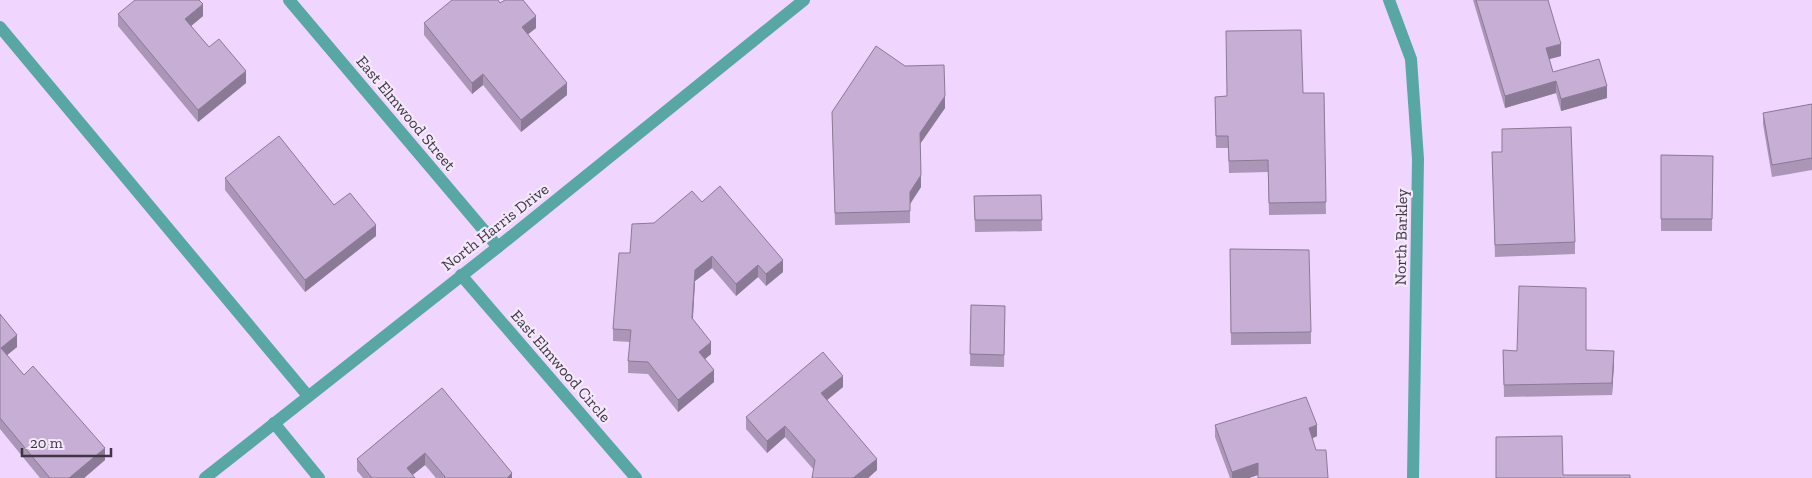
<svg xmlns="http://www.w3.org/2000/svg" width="1812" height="478" viewBox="0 0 1812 478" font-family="'Zilla Slab',serif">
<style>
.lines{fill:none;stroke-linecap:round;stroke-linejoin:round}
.minor{stroke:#58a7a5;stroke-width:12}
.wall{fill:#ab96b7}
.shaded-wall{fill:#8b7a95}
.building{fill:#c7aed5;stroke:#8b7a95}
.labels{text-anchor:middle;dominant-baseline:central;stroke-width:4.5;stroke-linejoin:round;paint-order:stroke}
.street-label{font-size:16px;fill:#3f3545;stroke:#f4e9fa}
</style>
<rect width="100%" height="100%" fill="#f0d5fe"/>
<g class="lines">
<g class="minor">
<polyline points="289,0 498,247"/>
<polyline points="1389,0 1411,59 1418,159 1413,478"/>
<polyline points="0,27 308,396"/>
<polyline points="461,275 636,478"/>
<polyline points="274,423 319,478"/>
<polyline points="205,478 498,247 804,0"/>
</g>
</g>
<g class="wall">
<polygon points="1473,0 1548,0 1561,56 1549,59 1553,72 1607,98 1561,111 1556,93 1505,108"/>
<polygon points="500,3 536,28 528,34 567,95 521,132 483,85 472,94 424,35 424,23"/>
<polygon points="118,14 203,16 191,26 209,47 246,83 198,122 118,26"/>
<polygon points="1303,93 1324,93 1326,214 1269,215 1268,172 1229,173 1228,148 1216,148 1215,97"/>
<polygon points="1812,104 1812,170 1772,177 1763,124 1763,113"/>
<polygon points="945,108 920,144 921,187 910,204 910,223 835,225 832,112"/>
<polygon points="1492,152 1575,242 1575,254 1495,257"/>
<polygon points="1661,155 1713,156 1712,231 1661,231"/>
<polygon points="225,178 334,205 376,236 305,292 225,190"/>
<polygon points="1041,195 1042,231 975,232 974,196"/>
<polygon points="702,202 783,272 766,286 758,277 736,296 712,268 695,281 693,319 711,354 705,359 714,382 678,412 648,374 628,373 628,361 630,342 613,341 613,329 630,253 654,223"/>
<polygon points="1230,249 1311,332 1311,344 1231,345"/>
<polygon points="971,305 1005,306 1004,367 970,366"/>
<polygon points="0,314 17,347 7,355 24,375 105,460 84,478 40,478 0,429"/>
<polygon points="1503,350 1517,351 1586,350 1614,363 1612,395 1504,397"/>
<polygon points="843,387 827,400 877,470 868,478 812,478 814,470 785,437 767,453 746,429 746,417"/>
<polygon points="442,388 512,478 436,478 425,465 412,475 415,478 363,478 357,471 357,459"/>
<polygon points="1215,425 1317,436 1313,438 1258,475 1249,478 1230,478 1215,437"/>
</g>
<g class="shaded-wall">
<polygon points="203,4 203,16 185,31 185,19"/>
<polygon points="536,16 536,28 522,39 522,27"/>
<polygon points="1561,44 1561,56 1546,60 1546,48"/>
<polygon points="246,71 246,83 198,122 198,110"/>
<polygon points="483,74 483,85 472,94 472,83"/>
<polygon points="1556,81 1556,93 1505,108 1505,96"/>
<polygon points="567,83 567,95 521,132 521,120"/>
<polygon points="1607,86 1607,98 1561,111 1561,99"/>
<polygon points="945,96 945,108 920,144 920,133"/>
<polygon points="921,175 921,187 910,204 910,192"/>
<polygon points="376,225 376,236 305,292 305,280"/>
<polygon points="712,256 712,268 695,281 692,330 692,318 695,270"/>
<polygon points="783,260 783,272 766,286 766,274"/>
<polygon points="758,265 758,277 736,296 736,284"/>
<polygon points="17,335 17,347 1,360 1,348"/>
<polygon points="711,342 711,354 699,364 699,352"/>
<polygon points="1614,351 1614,363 1612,395 1612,383"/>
<polygon points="714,370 714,382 678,412 678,400"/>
<polygon points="843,376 843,387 821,405 821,393"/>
<polygon points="1317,425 1317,436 1309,440 1309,428"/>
<polygon points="785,426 785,437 767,453 767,441"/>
<polygon points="105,448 105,460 84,478 69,478"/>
<polygon points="425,453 425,465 409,478 407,468"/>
<polygon points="877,459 877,470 868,478 853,478"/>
<polygon points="1258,463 1258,475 1249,478 1232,478 1232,472"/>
<polygon points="512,473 512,478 507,478"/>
</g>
<g class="building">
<polygon points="135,0 199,0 203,4 185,19 209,47 219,39 246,71 198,110 118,14"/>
<polygon points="452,0 498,0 500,3 505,0 523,0 536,16 522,27 567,83 521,120 483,74 472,83 424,23"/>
<polygon points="1476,0 1548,0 1561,44 1546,48 1553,72 1599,59 1607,86 1561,99 1556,81 1505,96"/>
<polygon points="1301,30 1303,93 1324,93 1326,202 1269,203 1268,160 1229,161 1228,136 1216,136 1215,97 1227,96 1226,31"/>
<polygon points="876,46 905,66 944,65 945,96 920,133 921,175 910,192 910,211 835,213 832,112"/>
<polygon points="1812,104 1812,158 1772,165 1763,113"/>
<polygon points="1571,127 1575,242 1495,245 1492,152 1502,152 1502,129"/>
<polygon points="279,136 334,205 350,193 376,225 305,280 225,178"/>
<polygon points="1661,155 1713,156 1712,219 1661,219"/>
<polygon points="720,186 783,260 766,274 758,265 736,284 712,256 695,270 692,318 711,342 699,352 714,370 678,400 648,362 628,361 631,330 613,329 619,253 630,253 632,224 654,223 692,191 702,202"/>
<polygon points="1041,195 1042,220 975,220 974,196"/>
<polygon points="1230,249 1309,250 1311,332 1231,333"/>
<polygon points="1519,286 1586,288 1586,350 1614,351 1612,383 1504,385 1503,350 1517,351"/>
<polygon points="971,305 1005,306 1004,355 970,354"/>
<polygon points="0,314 17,335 1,348 24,375 33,366 105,448 69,478 50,478 0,418"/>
<polygon points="823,352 843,376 821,393 877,459 853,478 812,478 815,460 785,426 767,441 746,417"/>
<polygon points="442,388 512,473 507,478 446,478 425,453 407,468 415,478 372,478 357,459"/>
<polygon points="1306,397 1317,425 1309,428 1316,450 1326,450 1328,478 1258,478 1258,463 1232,472 1215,425"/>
<polygon points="1562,436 1563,475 1630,475 1630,478 1496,478 1496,437"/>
</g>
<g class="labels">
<g class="street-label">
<text transform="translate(406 113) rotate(50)">East Elmwood Street</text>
<text transform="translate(495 227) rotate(-38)">North Harris Drive</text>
<text transform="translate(1401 237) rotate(-89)">North Barkley</text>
<text transform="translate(561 366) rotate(49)">East Elmwood Circle</text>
</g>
</g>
<path d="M22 448v8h89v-8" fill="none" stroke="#3f3545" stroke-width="2.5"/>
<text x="30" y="448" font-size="15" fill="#3f3545" stroke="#f4e9fa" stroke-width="4" paint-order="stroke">20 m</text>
</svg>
